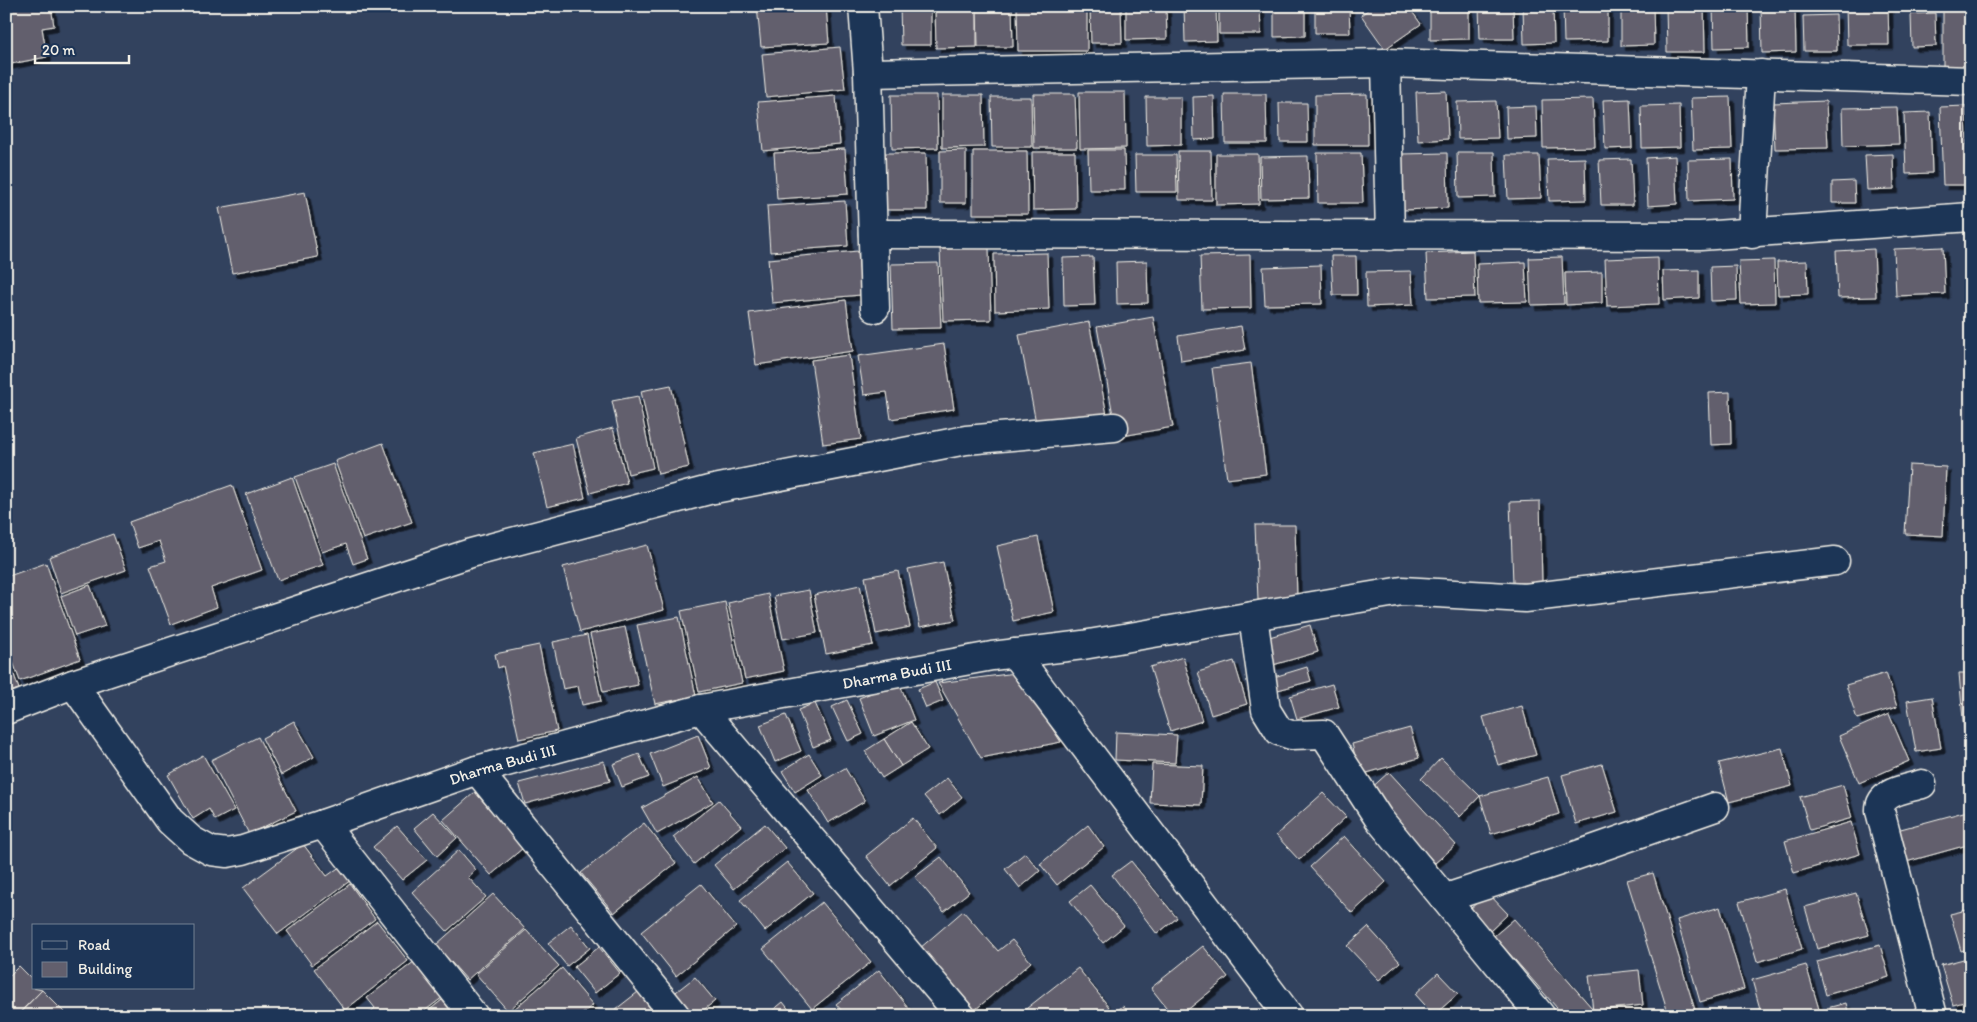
<svg xmlns="http://www.w3.org/2000/svg" width="1977" height="1022" viewBox="0 0 1977 1022" font-family="Itim,sans-serif">
<style>
.building{fill:#625f6d;stroke:#f4f1e8;filter:url(#shadow)}
.lines{fill:none;stroke-linecap:round;stroke-linejoin:round}
.minor-casing{stroke:#f4f1e8;stroke-width:31}
.minor{stroke:#1d3557;stroke-width:28}
.labels{text-anchor:middle;dominant-baseline:central;stroke-width:4;stroke-linejoin:round;paint-order:stroke}
.street-label{font-size:16px;fill:#f4f1e8;stroke:#1d3557}
</style>
<defs>
<filter id="shadow"><feDropShadow dx="4.5" dy="4.5" stdDeviation="0" flood-color="#0009"/></filter>
</defs>
<rect width="100%" height="100%" fill="#32425e"/>
<filter id="ink" filterUnits="userSpaceOnUse"><feTurbulence type="fractalNoise" baseFrequency=".02" numOctaves="2"/><feDisplacementMap in="SourceGraphic" scale="10" xChannelSelector="R" yChannelSelector="G"/><feConvolveMatrix kernelMatrix="1 2 1 2 8 2 1 2 1" color-interpolation-filters="sRGB"/></filter>
<g filter="url(#ink)">
<g class="building">
<polygon points="6,6 51,6 54,26 42,28 47,57 6,65"/>
<polygon points="757,6 826,6 829,43 761,47"/>
<polygon points="900,6 931,6 931,45 901,45"/>
<polygon points="935,6 977,6 977,47 936,48"/>
<polygon points="977,6 1012,6 1013,47 978,47"/>
<polygon points="1017,6 1087,6 1087,51 1018,51"/>
<polygon points="1090,6 1121,6 1122,43 1091,43"/>
<polygon points="1126,6 1166,6 1167,39 1126,40"/>
<polygon points="1184,6 1216,6 1217,41 1185,42"/>
<polygon points="1219,6 1260,6 1261,34 1219,34"/>
<polygon points="1274,6 1305,6 1305,36 1274,37"/>
<polygon points="1315,6 1349,6 1350,33 1315,33"/>
<polygon points="1373,6 1408,6 1421,24 1385,49 1361,15"/>
<polygon points="1430,6 1469,6 1469,39 1430,40"/>
<polygon points="1479,6 1513,6 1514,39 1480,39"/>
<polygon points="1523,6 1553,6 1554,43 1524,44"/>
<polygon points="1563,6 1608,6 1608,41 1564,42"/>
<polygon points="1621,6 1653,6 1654,45 1621,46"/>
<polygon points="1666,6 1704,6 1705,52 1667,52"/>
<polygon points="1713,6 1748,6 1749,47 1714,48"/>
<polygon points="1846,6 1888,6 1889,45 1847,45"/>
<polygon points="1943,6 1971,6 1971,67 1943,66"/>
<polygon points="1761,8 1795,8 1796,52 1762,53"/>
<polygon points="1935,13 1936,46 1912,47 1911,14"/>
<polygon points="1836,15 1837,51 1804,51 1803,16"/>
<polygon points="840,47 845,89 766,97 762,54"/>
<polygon points="1446,91 1448,139 1418,141 1416,92"/>
<polygon points="1079,92 1125,92 1126,148 1080,149"/>
<polygon points="1033,94 1075,94 1077,148 1034,148"/>
<polygon points="1224,94 1266,94 1267,143 1225,143"/>
<polygon points="1367,94 1368,145 1315,145 1315,95"/>
<polygon points="891,95 937,95 938,148 892,149"/>
<polygon points="942,95 983,95 984,147 942,148"/>
<polygon points="836,96 840,144 763,151 758,102"/>
<polygon points="1214,96 1215,139 1194,140 1193,97"/>
<polygon points="991,97 1031,97 1032,147 992,147"/>
<polygon points="1146,97 1181,97 1181,145 1147,146"/>
<polygon points="1730,97 1732,149 1693,150 1691,98"/>
<polygon points="1593,99 1595,147 1543,148 1542,100"/>
<polygon points="1630,99 1632,148 1605,149 1603,100"/>
<polygon points="1496,101 1498,138 1458,139 1457,102"/>
<polygon points="1826,101 1828,148 1775,149 1773,103"/>
<polygon points="1279,103 1307,103 1308,142 1280,142"/>
<polygon points="1679,105 1680,147 1642,148 1641,106"/>
<polygon points="1536,106 1537,138 1507,139 1506,107"/>
<polygon points="1966,106 1968,185 1943,185 1940,107"/>
<polygon points="1897,107 1899,144 1843,146 1842,108"/>
<polygon points="1930,112 1932,173 1906,174 1904,113"/>
<polygon points="845,149 848,194 777,199 774,153"/>
<polygon points="966,150 966,203 940,203 940,151"/>
<polygon points="1088,150 1124,150 1125,190 1089,190"/>
<polygon points="973,151 1027,151 1028,214 973,214"/>
<polygon points="1178,151 1211,151 1212,200 1179,200"/>
<polygon points="1032,152 1075,152 1076,209 1033,210"/>
<polygon points="1457,152 1494,152 1495,197 1458,198"/>
<polygon points="885,153 926,153 927,210 886,210"/>
<polygon points="1317,153 1361,153 1363,203 1318,203"/>
<polygon points="1447,153 1448,208 1403,210 1401,154"/>
<polygon points="1216,154 1258,154 1259,204 1216,205"/>
<polygon points="1893,154 1894,189 1867,190 1865,155"/>
<polygon points="1135,155 1176,155 1177,192 1136,192"/>
<polygon points="1506,155 1539,155 1541,198 1508,199"/>
<polygon points="1308,156 1309,198 1261,199 1260,157"/>
<polygon points="1675,156 1677,204 1648,206 1646,158"/>
<polygon points="1585,158 1586,200 1549,201 1547,159"/>
<polygon points="1631,159 1633,205 1601,205 1599,160"/>
<polygon points="1732,159 1733,199 1689,201 1688,160"/>
<polygon points="1854,181 1855,203 1832,203 1832,182"/>
<polygon points="305,192 318,257 232,273 219,208"/>
<polygon points="845,201 848,246 770,252 767,206"/>
<polygon points="1971,239 1971,288 1967,288 1965,240"/>
<polygon points="1943,247 1945,294 1896,296 1894,249"/>
<polygon points="989,248 991,320 943,321 940,249"/>
<polygon points="1874,249 1876,297 1838,298 1836,251"/>
<polygon points="858,251 861,295 772,303 768,259"/>
<polygon points="1473,251 1475,297 1428,298 1426,253"/>
<polygon points="1047,253 1049,309 995,311 994,254"/>
<polygon points="1250,255 1251,308 1202,309 1200,256"/>
<polygon points="1331,256 1356,256 1357,295 1333,295"/>
<polygon points="1093,257 1095,305 1064,306 1063,258"/>
<polygon points="1562,257 1564,304 1531,305 1529,258"/>
<polygon points="1658,257 1659,304 1607,306 1605,259"/>
<polygon points="1774,260 1775,303 1741,304 1739,261"/>
<polygon points="1147,261 1148,303 1117,304 1116,262"/>
<polygon points="1807,261 1808,294 1778,295 1777,262"/>
<polygon points="1525,262 1527,302 1478,303 1477,264"/>
<polygon points="938,263 941,328 893,329 891,264"/>
<polygon points="1321,265 1322,304 1265,305 1263,267"/>
<polygon points="1736,266 1737,300 1711,301 1710,267"/>
<polygon points="1699,270 1699,298 1664,300 1663,271"/>
<polygon points="1411,271 1413,305 1367,307 1366,272"/>
<polygon points="1602,272 1602,303 1566,305 1565,273"/>
<polygon points="846,300 853,351 756,365 749,313"/>
<polygon points="1153,317 1173,427 1117,437 1097,327"/>
<polygon points="1089,322 1107,415 1037,428 1019,335"/>
<polygon points="1241,326 1245,350 1181,361 1178,336"/>
<polygon points="944,344 954,409 891,419 887,392 864,395 858,356"/>
<polygon points="849,355 861,439 823,444 811,360"/>
<polygon points="1251,363 1266,474 1227,479 1212,368"/>
<polygon points="671,385 689,467 658,474 641,391"/>
<polygon points="1730,392 1731,444 1711,445 1709,393"/>
<polygon points="638,396 653,468 628,474 612,401"/>
<polygon points="613,428 627,483 590,493 576,438"/>
<polygon points="383,443 412,522 363,539 335,461"/>
<polygon points="573,444 585,498 547,507 534,453"/>
<polygon points="333,464 367,559 353,564 346,544 322,552 295,477"/>
<polygon points="1909,465 1946,467 1943,536 1905,534"/>
<polygon points="292,477 323,565 278,580 246,494"/>
<polygon points="232,485 262,570 211,588 217,607 171,624 150,566 166,561 159,541 138,548 129,522"/>
<polygon points="1540,501 1542,583 1513,583 1510,502"/>
<polygon points="1255,525 1295,525 1297,599 1258,600"/>
<polygon points="113,534 126,570 61,593 49,557"/>
<polygon points="1038,537 1054,612 1013,621 997,546"/>
<polygon points="647,545 664,610 580,632 563,567"/>
<polygon points="943,562 955,620 920,627 908,569"/>
<polygon points="46,563 80,659 20,681 6,643 6,577"/>
<polygon points="898,571 910,627 876,634 865,577"/>
<polygon points="90,585 105,626 75,636 61,596"/>
<polygon points="860,585 873,645 826,654 814,595"/>
<polygon points="809,590 817,633 783,639 774,596"/>
<polygon points="768,594 784,671 745,679 728,603"/>
<polygon points="725,602 742,683 699,692 681,611"/>
<polygon points="679,617 696,696 655,704 637,625"/>
<polygon points="1310,625 1318,652 1273,665 1266,638"/>
<polygon points="625,627 638,685 603,692 590,634"/>
<polygon points="587,635 601,701 582,705 578,686 563,689 553,642"/>
<polygon points="539,645 557,731 519,739 503,666 498,668 495,654"/>
<polygon points="6,652 19,689 6,693"/>
<polygon points="1183,657 1202,721 1170,731 1150,667"/>
<polygon points="1234,661 1247,704 1211,715 1198,672"/>
<polygon points="1307,667 1311,681 1278,690 1274,677"/>
<polygon points="1016,673 1061,742 981,758 938,683"/>
<polygon points="1886,673 1897,707 1857,719 1846,685"/>
<polygon points="1959,673 1971,673 1971,743 1965,743"/>
<polygon points="899,682 914,720 874,736 859,698"/>
<polygon points="935,682 943,701 926,708 918,689"/>
<polygon points="1332,684 1339,707 1297,719 1290,696"/>
<polygon points="1932,697 1941,748 1916,752 1907,701"/>
<polygon points="847,700 863,734 848,741 832,707"/>
<polygon points="815,703 831,740 813,747 798,710"/>
<polygon points="1522,706 1536,755 1498,765 1483,717"/>
<polygon points="1889,714 1909,761 1859,783 1839,736"/>
<polygon points="786,715 801,751 775,762 760,725"/>
<polygon points="294,721 314,757 281,775 262,738"/>
<polygon points="911,722 928,749 901,766 884,739"/>
<polygon points="1410,728 1419,758 1360,775 1352,744"/>
<polygon points="1116,732 1177,735 1175,763 1115,760"/>
<polygon points="698,735 711,768 663,787 650,754"/>
<polygon points="258,737 296,811 249,834 211,760"/>
<polygon points="884,739 901,766 882,778 865,751"/>
<polygon points="1782,748 1792,786 1729,802 1719,763"/>
<polygon points="639,754 649,777 622,787 613,764"/>
<polygon points="809,754 822,775 795,792 782,771"/>
<polygon points="203,755 234,810 215,820 209,809 193,819 168,775"/>
<polygon points="1441,758 1480,796 1460,817 1421,779"/>
<polygon points="604,761 610,781 525,804 519,783"/>
<polygon points="1152,764 1203,766 1201,805 1150,803"/>
<polygon points="1602,764 1617,812 1576,824 1562,775"/>
<polygon points="845,768 865,801 828,823 808,790"/>
<polygon points="1389,772 1456,845 1435,863 1369,790"/>
<polygon points="698,777 713,802 657,834 642,808"/>
<polygon points="1548,777 1559,814 1491,834 1480,796"/>
<polygon points="947,778 962,797 940,815 924,796"/>
<polygon points="1843,785 1852,818 1810,830 1800,797"/>
<polygon points="475,792 523,848 491,875 443,820"/>
<polygon points="1323,793 1346,817 1299,860 1276,835"/>
<polygon points="719,800 741,826 694,864 673,837"/>
<polygon points="1971,810 1971,844 1906,862 1897,830"/>
<polygon points="433,812 457,838 437,856 414,828"/>
<polygon points="913,818 937,848 890,886 866,856"/>
<polygon points="1851,822 1860,854 1794,873 1785,841"/>
<polygon points="644,823 676,863 614,913 581,873"/>
<polygon points="765,824 785,848 734,889 714,865"/>
<polygon points="1088,825 1104,847 1057,885 1040,864"/>
<polygon points="397,826 427,860 402,880 373,847"/>
<polygon points="1344,836 1386,882 1352,913 1310,867"/>
<polygon points="303,844 327,876 341,866 351,880 278,934 243,888"/>
<polygon points="459,850 476,870 468,877 486,897 447,931 412,892"/>
<polygon points="1025,853 1040,871 1020,888 1005,869"/>
<polygon points="941,857 969,892 944,912 915,877"/>
<polygon points="1131,861 1177,918 1157,934 1112,875"/>
<polygon points="787,862 813,893 765,931 740,900"/>
<polygon points="1653,873 1695,1010 1676,1016 1669,1016 1627,880"/>
<polygon points="350,884 375,919 312,965 287,931"/>
<polygon points="701,884 736,927 676,976 641,932"/>
<polygon points="1090,885 1124,926 1103,943 1070,901"/>
<polygon points="1785,889 1802,949 1757,962 1739,902"/>
<polygon points="1488,893 1508,914 1490,931 1470,909"/>
<polygon points="1856,893 1869,935 1817,949 1805,907"/>
<polygon points="493,894 525,929 467,980 436,945"/>
<polygon points="822,902 871,962 812,1009 763,949"/>
<polygon points="1720,907 1744,989 1700,1002 1677,920"/>
<polygon points="1971,909 1971,948 1961,951 1950,914"/>
<polygon points="963,911 998,951 1012,940 1031,962 968,1016 912,955"/>
<polygon points="1514,919 1592,1008 1583,1016 1564,1016 1494,936"/>
<polygon points="377,921 408,961 345,1010 314,969"/>
<polygon points="571,925 590,948 567,966 548,943"/>
<polygon points="1368,927 1400,962 1379,980 1347,946"/>
<polygon points="526,930 559,966 508,1011 476,974"/>
<polygon points="1880,945 1889,977 1826,995 1817,962"/>
<polygon points="1203,946 1228,977 1180,1016 1173,1016 1151,988"/>
<polygon points="599,947 620,973 595,993 574,967"/>
<polygon points="1971,957 1971,1000 1953,1005 1941,965"/>
<polygon points="415,961 443,997 418,1016 366,1016 375,1008 367,998"/>
<polygon points="1806,965 1821,1016 1762,1016 1752,980"/>
<polygon points="19,966 34,981 34,988 42,990 16,1016 6,1016 6,979"/>
<polygon points="562,968 593,1005 580,1016 506,1016"/>
<polygon points="1078,968 1109,1007 1097,1016 1017,1016"/>
<polygon points="879,970 911,1011 905,1016 846,1016 836,1004"/>
<polygon points="1639,970 1643,1005 1593,1011 1589,975"/>
<polygon points="1438,973 1458,994 1434,1015 1415,994"/>
<polygon points="695,977 715,1001 696,1016 688,1016 672,995"/>
<polygon points="42,990 68,1016 17,1016"/>
<polygon points="638,992 656,1016 613,1016 611,1013"/>
<polygon points="442,1000 455,1016 422,1016"/>
<polygon points="783,1002 794,1016 766,1016"/>
<polygon points="1846,1003 1849,1016 1830,1016 1827,1008"/>
<polygon points="1123,1006 1131,1016 1110,1016"/>
</g>
<g class="lines">
<g class="minor-casing">
<g id="minor">
<polyline points="863,6 868,73 875,308"/>
<polyline points="1386,63 1390,236"/>
<polyline points="868,73 1386,63 1971,81"/>
<polyline points="873,234 1700,236 1971,217"/>
<polyline points="1752,234 1761,74"/>
<polyline points="1253,616 1402,591 1525,598 1835,561"/>
<polyline points="1014,653 1289,1016"/>
<path id="s1" d="M73,684l97,137 21,19 20,11 16,2 16,-3 80,-26 154,-54 224,-61 291,-53 91,-11 170,-29 13,94 13,21 12,4 33,-1 55,85 162,197"/>
<polyline points="701,709 961,1016"/>
<polyline points="6,710 73,684 471,553 709,490 966,440 1114,427"/>
<polyline points="477,770 676,1016"/>
<path d="M1922,784c-15,5 -43,7 -42,27l53,205"/>
<polyline points="323,824 474,1016"/>
<polyline points="1446,898 1569,858 1715,807"/>
</g>
</g>
<use href="#minor" class="minor"/>
</g>
</g>
<g class="labels">
<g class="street-label">
<text stroke="none"><textPath href="#s1" startOffset="930">Dharma Budi III</textPath></text>
<text stroke="none"><textPath href="#s1" startOffset="525">Dharma Budi III</textPath></text>
</g>
</g>
<rect width="1977" height="1022" fill="none" stroke="#1d3557" stroke-width="25"/>
<rect x="12" y="12" width="1952" height="997" fill="none" stroke="#f4f1e8" stroke-width="2" filter="url(#ink)"/>
<rect x="32" y="924" width="162" height="65" fill="#1d3557" stroke="#738091"/>
<rect x="42" y="941" width="25" height="8" fill="#1d3557" stroke="#738091"/>
<text x="78" y="950" font-size="15" fill="#f4f1e8">Road</text>
<rect x="42" y="962" width="25" height="15" fill="#625f6d" stroke="#738091"/>
<text x="78" y="974" font-size="15" fill="#f4f1e8">Building</text>
<path d="M35 55v8h94v-8" fill="none" stroke="#f4f1e8" stroke-width="2.5"/>
<text x="42" y="55" font-size="15" fill="#f4f1e8" stroke="#1d3557" stroke-width="4" paint-order="stroke">20 m</text>
</svg>
